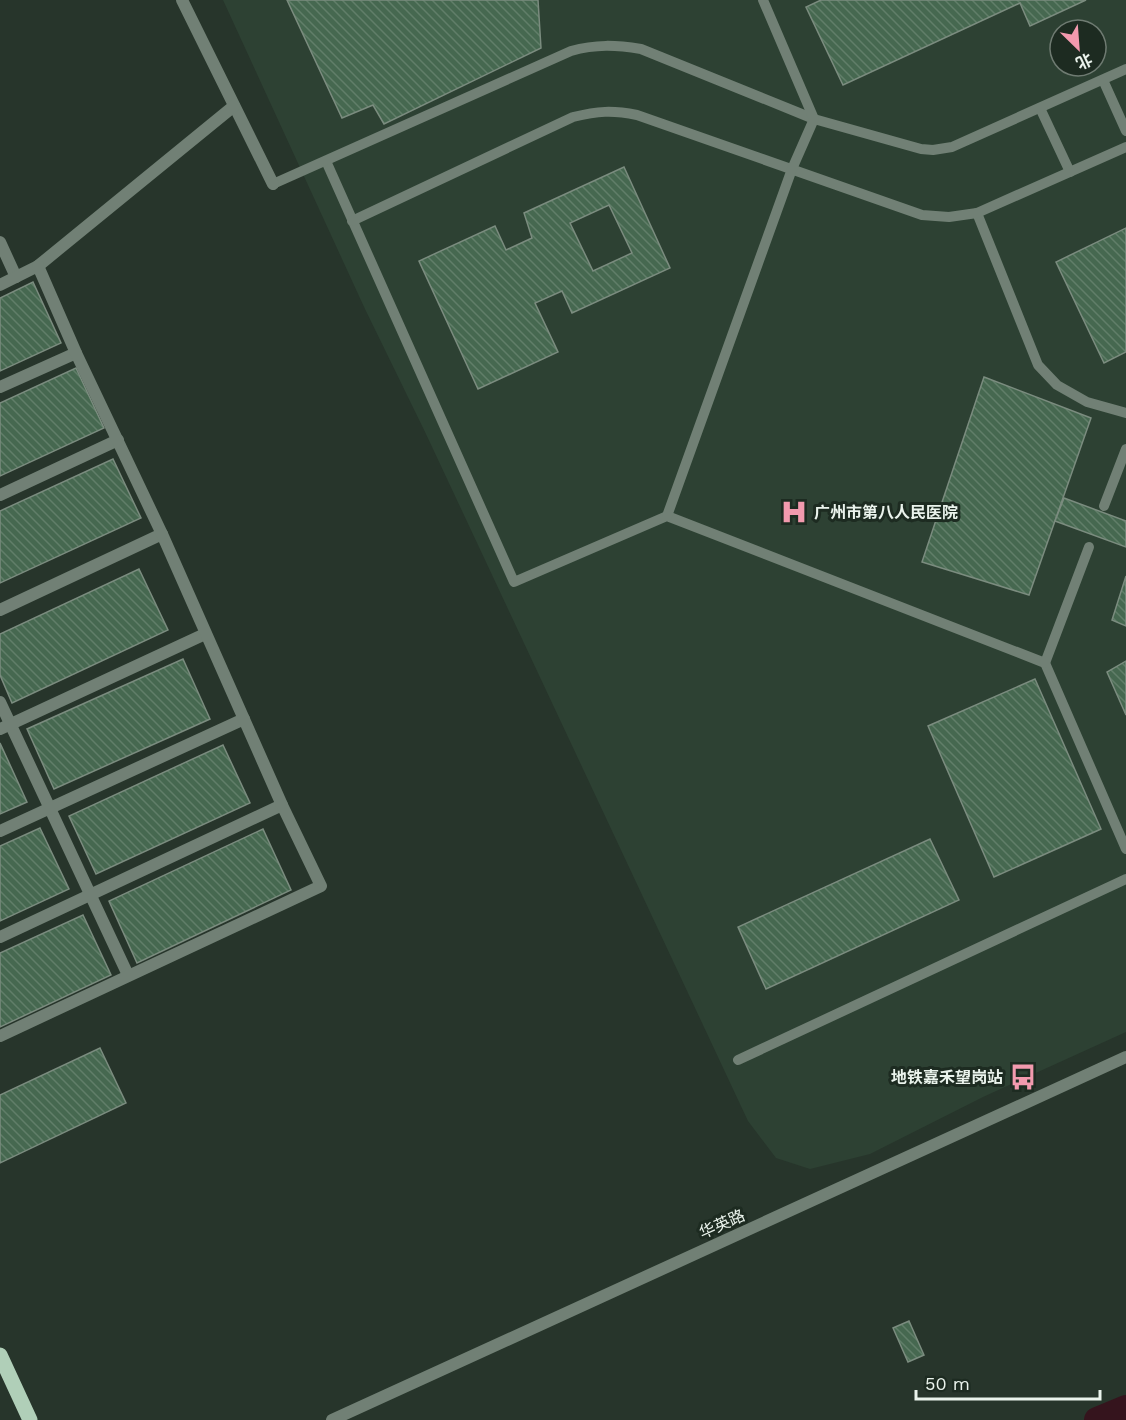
<svg xmlns="http://www.w3.org/2000/svg" width="1126" height="1420" viewBox="0 0 1126 1420" font-family="'Work Sans','Noto Sans SC',sans-serif">
<style>
.built{fill:#2d4133;fill-rule:evenodd}
.lines{fill:none;stroke-linecap:round;stroke-linejoin:round}
.canal{stroke:#35141d;stroke-width:26}
.building{fill:url(#building-back-hatch);stroke:#7b8c7f;stroke-width:1.5;fill-rule:evenodd}
.lane{stroke:#718075;stroke-width:10}
.street{stroke:#718075;stroke-width:12}
.primary{stroke:#b0cfb8;stroke-width:15}
.labels{text-anchor:middle;dominant-baseline:central;stroke-width:6;stroke-linejoin:round;paint-order:stroke}
.poi-label{font-size:16px;font-weight:bold;fill:#eaf3ec;stroke:#1d2b21;text-anchor:start}
.street-label{font-size:16px;fill:#eaf3ec;stroke:#1d2b21}
</style>
<defs>
<pattern id="building-back-hatch" width="6" height="6" patternUnits="userSpaceOnUse" patternTransform="scale(1.5)"><rect width="6" height="6" fill="#466850"/><path d="M-1 5l2 2M0 0l6 6M5-1l2 2" fill="none" stroke="#617e69"/></pattern>
</defs>
<rect width="100%" height="100%" fill="#27352b"/>
<path class="built" d="M223,0h903v1032l-143,65 -113,57 -60,15 -34,-11 -28,-37 -322,-687 -61,-125zM1060,30h36v36h-36z"/>
<g class="lines">
<polyline class="canal" points="1097,1420 1126,1408"/>
</g>
<g class="building">
<polygon points="287,0 538,0 541,48 384,124 373,105 342,118"/>
<polygon points="821,0 1086,0 1030,26 1020,3 843,85 806,7"/>
<path d="M624,167l46,101 -98,45 -10,-22 -27,12 23,49 -80,37 -59,-128 76,-35 11,24 26,-12 -8,-25zM609,205l23,48 -39,18 -23,-48z"/>
<polygon points="1126,228 1126,352 1104,363 1056,262"/>
<polygon points="33,282 61,343 0,371 0,298"/>
<polygon points="76,368 104,428 0,476 0,403"/>
<polygon points="984,377 1091,418 1029,595 922,562"/>
<polygon points="113,459 141,518 0,583 0,511"/>
<polygon points="1064,498 1126,521 1126,547 1055,521"/>
<polygon points="139,569 168,630 12,703 0,675 0,634"/>
<polygon points="1126,576 1126,626 1112,620"/>
<polygon points="183,659 210,719 54,789 27,729"/>
<polygon points="1126,661 1126,715 1107,672"/>
<polygon points="1035,679 1101,829 994,877 928,726"/>
<polygon points="0,743 27,802 0,814"/>
<polygon points="223,745 250,803 96,874 69,816"/>
<polygon points="40,828 69,889 0,921 0,846"/>
<polygon points="263,829 291,890 137,963 109,901"/>
<polygon points="930,839 959,900 766,989 738,927"/>
<polygon points="83,915 111,975 0,1027 0,953"/>
<polygon points="100,1048 126,1103 0,1163 0,1095"/>
<polygon points="909,1321 924,1355 908,1362 893,1328"/>
</g>
<g class="lines">
<g class="lane">
<polyline points="1103,80 1126,131"/>
<polyline points="1040,108 1070,172"/>
<polyline points="326,161 514,582 667,516 1045,663 1126,849"/>
<path d="M273,184l298,-133c25,-7 45,-6 70,-2l173,70 107,30 12,1 19,-3 174,-78"/>
<polyline points="977,213 1038,365 1057,385 1087,402 1126,413"/>
<path d="M352,221l221,-104c25,-6 39,-7 64,-2l285,100 27,2 28,-4 149,-66"/>
<polyline points="1104,506 1126,449"/>
<polyline points="667,516 792,169 814,119 763,0"/>
<polyline points="1045,663 1089,547"/>
<polyline points="738,1060 1126,879"/>
</g>
<g class="street">
<polyline points="182,0 273,184"/>
<polyline points="0,242 16,277"/>
<polyline points="0,285 38,266 234,106"/>
<polyline points="0,387 76,353"/>
<polyline points="0,495 118,440"/>
<polyline points="0,610 162,534"/>
<polyline points="0,702 128,975"/>
<polyline points="0,729 205,634"/>
<polyline points="0,831 244,719"/>
<polyline points="0,937 282,805"/>
<polyline points="0,1036 321,886 282,805 162,534 76,353 38,266"/>
<polyline points="332,1420 1126,1057"/>
</g>
<polyline class="primary" points="0,1355 30,1420"/>
</g>
<defs>
<g id="hospital-bare" transform="scale(2.07)"><path d="M-5-5h3v3.5h4V-5h3V5h-3V1.5h-4V5h-3Z" fill="#f29aae" stroke="#1d2b21" stroke-width="2.5" paint-order="stroke"/></g>
<g id="bus-bare" transform="scale(2.07)"><path d="M-5-6H5V4H4V6H2V4H-2V6H-4V4H-5ZM-3.5-4V0h7V-4ZM-3.5 1.2v1.5H-2V1.2ZM2 1.2v1.5H3.5V1.2Z" fill="#f29aae" stroke="#1d2b21" stroke-width="2.5" paint-order="stroke"/></g>
</defs>
<g fill-rule="evenodd">
<use href="#hospital-bare" x="794" y="512"/>
<use href="#bus-bare" x="1023" y="1077"/>
</g>
<g class="labels">
<g class="poi-label">
<text x="814" y="512">广州市第八人民医院</text>
<text x="1003" y="1077" text-anchor="end">地铁嘉禾望岗站</text>
</g>
<g class="street-label">
<text transform="translate(722 1224) rotate(-24)">华英路</text>
</g>
</g>
<g transform="translate(1078 48) rotate(155)"><circle r="28" fill="#1d2b21" stroke="#6f7b72" stroke-width="1.5"/>
<path d="M0-4.5L10 22L0 15L-10 22Z" fill="#f29aae"/>
<text y="-9" font-size="16" font-weight="bold" text-anchor="middle" fill="#eaf3ec">北</text>
</g>
<path d="M916 1390v9h184v-9" fill="none" stroke="#eaf3ec" stroke-width="3"/>
<text x="925" y="1390" font-size="18" fill="#eaf3ec" stroke="#1d2b21" stroke-width="4.5" paint-order="stroke">50 m</text>
</svg>
